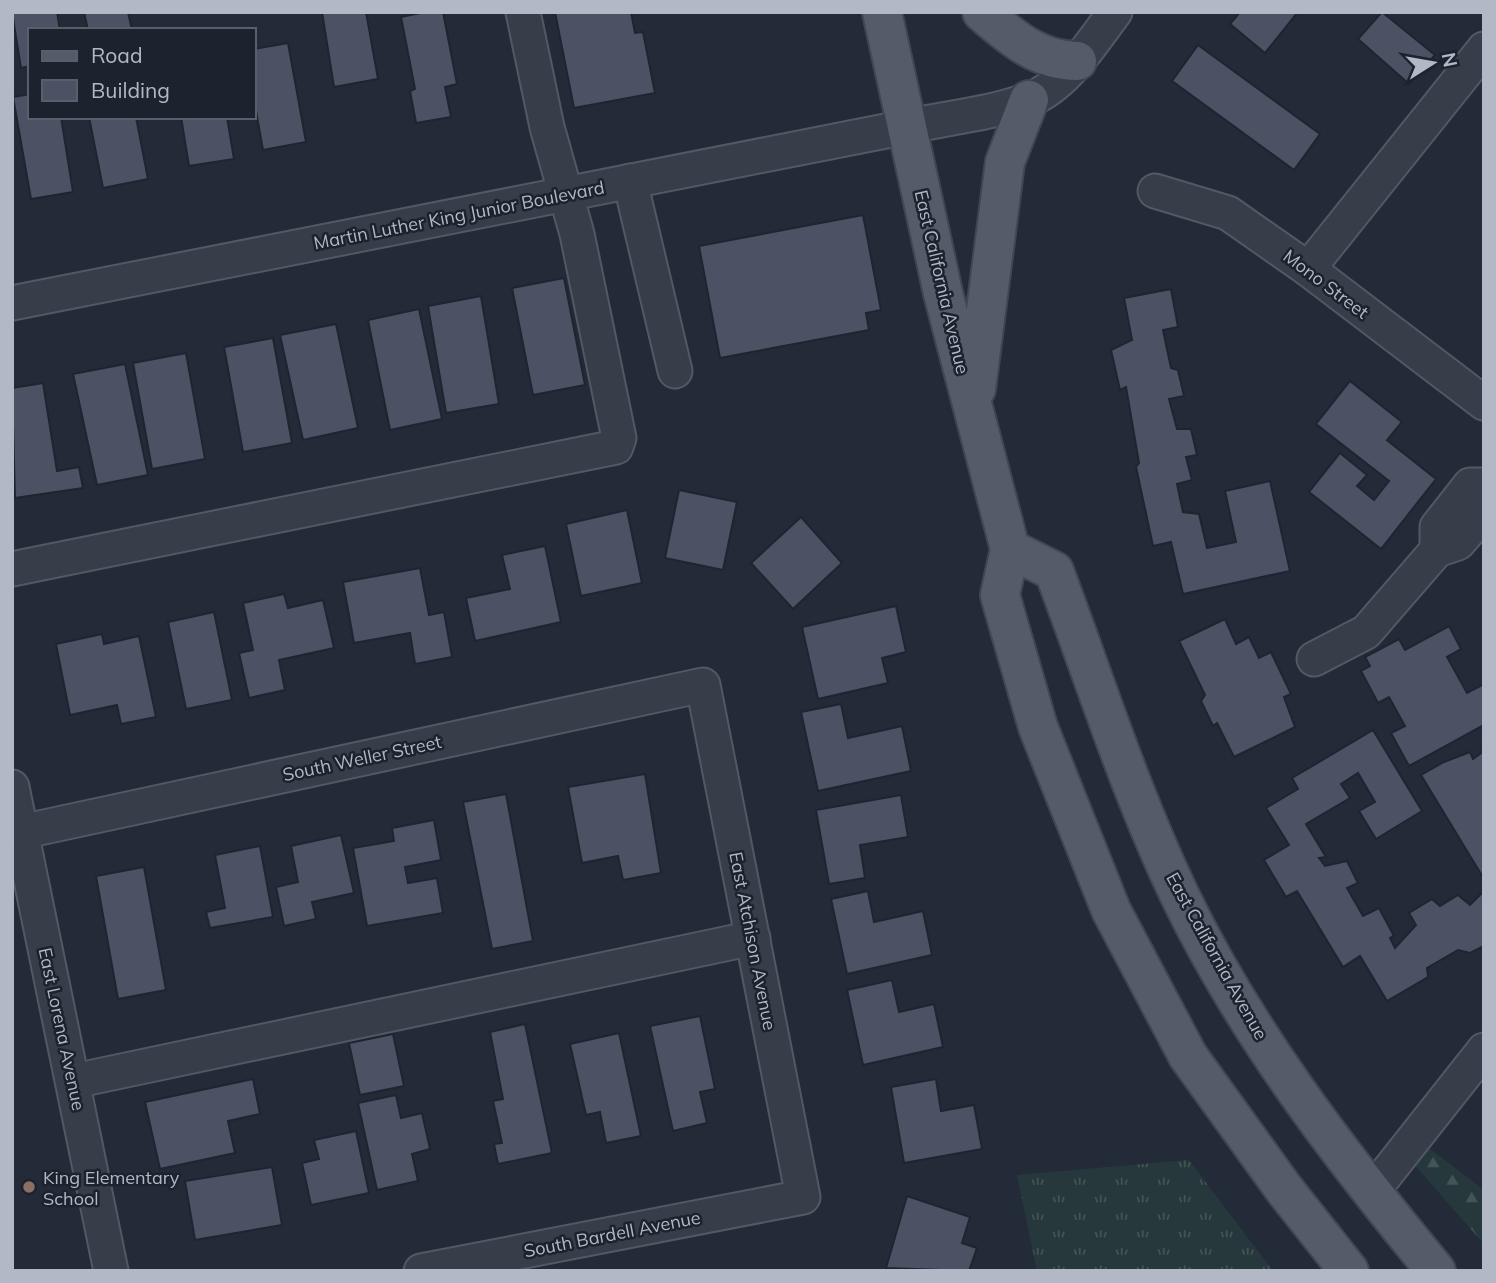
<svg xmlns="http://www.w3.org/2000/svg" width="1496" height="1283" viewBox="0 0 1496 1283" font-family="Mulish,sans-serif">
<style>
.grass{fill:url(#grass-tufts)}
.forest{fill:url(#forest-firs)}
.building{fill:#4a5263;stroke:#1e2530;stroke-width:2}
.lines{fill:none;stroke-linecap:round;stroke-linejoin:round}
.minor-casing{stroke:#525864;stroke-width:37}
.major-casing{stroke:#404752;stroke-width:42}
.minor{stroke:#373e49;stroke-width:33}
.major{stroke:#555c69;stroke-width:38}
.education-dot{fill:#8d6e63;stroke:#1c232e;stroke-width:2.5}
.labels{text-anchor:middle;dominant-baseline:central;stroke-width:5;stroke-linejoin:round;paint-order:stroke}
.street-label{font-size:18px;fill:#b2b8c5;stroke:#1c232e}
.poi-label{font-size:18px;fill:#b2b8c5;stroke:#1c232e;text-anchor:start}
</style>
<defs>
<pattern id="grass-tufts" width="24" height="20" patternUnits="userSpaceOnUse" patternTransform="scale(1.75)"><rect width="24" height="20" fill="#26383b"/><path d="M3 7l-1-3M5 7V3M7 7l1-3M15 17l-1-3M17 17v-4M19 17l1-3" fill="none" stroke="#435356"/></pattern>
<pattern id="forest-firs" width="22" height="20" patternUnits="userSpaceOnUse" patternTransform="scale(1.75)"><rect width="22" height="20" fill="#26383b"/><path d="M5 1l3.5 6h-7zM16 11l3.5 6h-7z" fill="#435356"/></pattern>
</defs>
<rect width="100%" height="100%" fill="#232b39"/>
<polygon class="grass" points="1189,1160 1273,1271 1037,1271 1017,1175"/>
<polygon class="forest" points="1426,1146 1484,1190 1484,1244 1413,1163"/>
<g class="building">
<polygon points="12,12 57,12 60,30 30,30 30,66 21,68"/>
<polygon points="84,12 128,12 132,30 88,30"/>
<polygon points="322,12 366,12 378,79 334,87"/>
<polygon points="425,12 443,12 457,84 445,87 451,117 416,123 410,91 415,89 401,17"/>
<polygon points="555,12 631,12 635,33 643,32 655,93 574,108"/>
<polygon points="1240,12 1298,12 1265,53 1230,24"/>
<polygon points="1382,12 1435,55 1409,84 1358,39"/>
<polygon points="288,43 306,142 263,150 254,100 254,49"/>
<polygon points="1198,45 1320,134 1294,170 1172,81"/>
<polygon points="30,94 30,117 61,117 73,192 31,199 13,97"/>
<polygon points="89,117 136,117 148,179 103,188"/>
<polygon points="181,117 227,117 234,159 189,166"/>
<polygon points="863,215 881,310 866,313 869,330 720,358 699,246"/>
<polygon points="564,278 585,385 533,395 512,288"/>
<polygon points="1171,289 1178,327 1163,330 1171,368 1178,370 1184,396 1169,399 1177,429 1191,429 1197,455 1186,457 1192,480 1177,484 1183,512 1199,514 1207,548 1236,542 1225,491 1270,481 1290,571 1183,594 1171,542 1153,546 1136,467 1139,463 1126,387 1120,390 1111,350 1132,340 1124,298"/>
<polygon points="481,296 499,404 446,413 428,306"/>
<polygon points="419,309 442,419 390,430 368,320"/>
<polygon points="336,324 358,428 303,440 280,335"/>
<polygon points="273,338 292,443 243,452 224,347"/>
<polygon points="186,353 205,459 152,469 133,363"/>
<polygon points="125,364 148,475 97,485 73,374"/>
<polygon points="1350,381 1402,422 1387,440 1436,479 1381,549 1309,492 1340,453 1367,475 1357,486 1374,500 1389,481 1316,424"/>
<polygon points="43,383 57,471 79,467 83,488 15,498 12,388"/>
<polygon points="679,490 737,502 723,570 665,558"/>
<polygon points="627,510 642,583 581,596 566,524"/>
<polygon points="801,517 842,563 793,609 751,563"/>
<polygon points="545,546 561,622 475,641 466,598 510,589 502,555"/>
<polygon points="420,568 429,615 444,612 452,657 415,664 410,633 354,643 343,582"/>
<polygon points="284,594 288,608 323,600 334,648 279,660 285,690 249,698 239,653 253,650 243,603"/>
<polygon points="896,606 906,652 882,658 888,683 818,699 802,627"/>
<polygon points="214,612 232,700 186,709 168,622"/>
<polygon points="1225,619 1236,644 1249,637 1259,658 1271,652 1291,694 1284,697 1295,727 1234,757 1217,723 1213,726 1201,701 1205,695 1179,641"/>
<polygon points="1449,626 1461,649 1447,657 1467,693 1484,684 1484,725 1409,766 1391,733 1405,726 1389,697 1378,703 1361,671 1370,666 1365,657 1399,639 1405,650"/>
<polygon points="102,634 104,644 139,636 156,717 121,724 117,705 70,715 56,644"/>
<polygon points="841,704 848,738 902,726 911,771 818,791 801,712"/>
<polygon points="1373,730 1422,811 1376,839 1359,811 1375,802 1358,773 1341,784 1350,798 1306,824 1326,857 1319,858 1325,866 1347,861 1358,883 1347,888 1363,916 1379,908 1394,936 1390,938 1395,948 1416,925 1409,913 1432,899 1440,906 1458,895 1470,905 1484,891 1484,946 1470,953 1458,950 1427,968 1428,977 1387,1001 1360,956 1343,967 1297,891 1286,897 1264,860 1289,845 1266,808 1298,789 1292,778"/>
<polygon points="1484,751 1484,879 1421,775 1444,762 1470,752 1473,759"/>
<polygon points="645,774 661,873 623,880 618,856 582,863 568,787"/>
<polygon points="506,794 533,941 492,949 463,802"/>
<polygon points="901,795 908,837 860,845 865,878 829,884 816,810"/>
<polygon points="434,820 441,860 405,867 408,883 437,878 443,913 367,926 353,848 394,841 392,828"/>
<polygon points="341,835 354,893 312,902 316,919 284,926 276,887 298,882 291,846"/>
<polygon points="260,846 273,917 210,928 206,912 225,908 215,855"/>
<polygon points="144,867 166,990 118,999 96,876"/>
<polygon points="868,891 874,922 923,911 932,955 847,974 831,899"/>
<polygon points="892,980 899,1012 934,1004 943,1047 863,1065 847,990"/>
<polygon points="700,1016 715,1089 700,1092 707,1123 673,1131 650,1026"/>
<polygon points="525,1024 552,1153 498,1164 494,1144 502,1143 493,1101 503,1099 490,1032"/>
<polygon points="619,1033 641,1136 606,1143 600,1112 586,1115 570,1044"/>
<polygon points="393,1034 404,1086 360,1095 349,1043"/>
<polygon points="253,1079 260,1114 228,1121 235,1153 160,1169 145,1102"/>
<polygon points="936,1079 941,1111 974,1105 982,1149 904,1163 891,1087"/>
<polygon points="396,1095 401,1118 422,1113 430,1149 412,1154 418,1181 377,1190 358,1103"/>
<polygon points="356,1131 369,1193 311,1205 302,1163 319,1159 314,1140"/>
<polygon points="272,1167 282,1225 195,1240 185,1181"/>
<polygon points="907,1196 970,1217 962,1243 977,1248 969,1271 886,1268"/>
</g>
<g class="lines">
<g class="minor-casing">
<g id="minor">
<polyline points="630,181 675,371"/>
<polyline points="1155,191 1228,213 1308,269 1484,403"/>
<polyline points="1308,269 1484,49"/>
<path d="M12,303l894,-176c39,-9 84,-13 122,-27 37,-13 64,-58 87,-88"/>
<polyline points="1484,485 1470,485 1437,527 1437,550 1458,543 1484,513"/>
<polyline points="12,569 616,447 619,438 577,234 547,127 523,12"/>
<polyline points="1314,659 1366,632 1437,550"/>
<polyline points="12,787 111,1271"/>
<polyline points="21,832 703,685 803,1197 421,1271"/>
<polyline points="74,1081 753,938"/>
<polyline points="1371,1193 1484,1050"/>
</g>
</g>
<g class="major-casing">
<g id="major">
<polyline points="882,12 943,293 1010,549 1000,595 1038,727 1111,910 1188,1056 1284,1189 1349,1271"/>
<path d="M982,12c29,25 56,49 95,49"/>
<polyline points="976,389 1005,162 1029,100"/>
<path d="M1010,549l44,22c41,109 76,221 126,325 66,137 160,259 256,375"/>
</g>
</g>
<use href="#minor" class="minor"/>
<use href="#major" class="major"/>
</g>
<circle class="education-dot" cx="29" cy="1187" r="7"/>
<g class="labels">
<g class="street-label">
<text transform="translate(459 215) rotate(-11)">Martin Luther King Junior Boulevard</text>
<text transform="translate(942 282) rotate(77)">East California Avenue</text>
<text transform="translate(1326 284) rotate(37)">Mono Street</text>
<text transform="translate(362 758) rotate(-12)">South Weller Street</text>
<text transform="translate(753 941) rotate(79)">East Atchison Avenue</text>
<text transform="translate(1217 956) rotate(61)">East California Avenue</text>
<text transform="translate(62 1029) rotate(78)">East Lorena Avenue</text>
<text transform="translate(612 1234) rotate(-11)">South Bardell Avenue</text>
</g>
<g class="poi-label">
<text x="43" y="1177">King Elementary<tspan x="43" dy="21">School</tspan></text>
</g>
</g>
<rect width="1496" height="1283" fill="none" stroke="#b2b8c5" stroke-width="28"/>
<rect x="28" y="28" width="228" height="91" fill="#1c232e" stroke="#585f6a" stroke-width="2"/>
<rect x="42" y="51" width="35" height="10" fill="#555c69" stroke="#585f6a" stroke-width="2"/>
<text x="91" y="63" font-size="21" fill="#b2b8c5">Road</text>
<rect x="42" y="80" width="35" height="21" fill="#4a5263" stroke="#585f6a" stroke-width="2"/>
<text x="91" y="98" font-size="21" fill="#b2b8c5">Building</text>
<g transform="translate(1433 63) rotate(79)" stroke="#1c232e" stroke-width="5" paint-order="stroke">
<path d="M0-5L12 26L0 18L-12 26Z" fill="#b2b8c5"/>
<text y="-10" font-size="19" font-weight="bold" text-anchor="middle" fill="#b2b8c5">N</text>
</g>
</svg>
